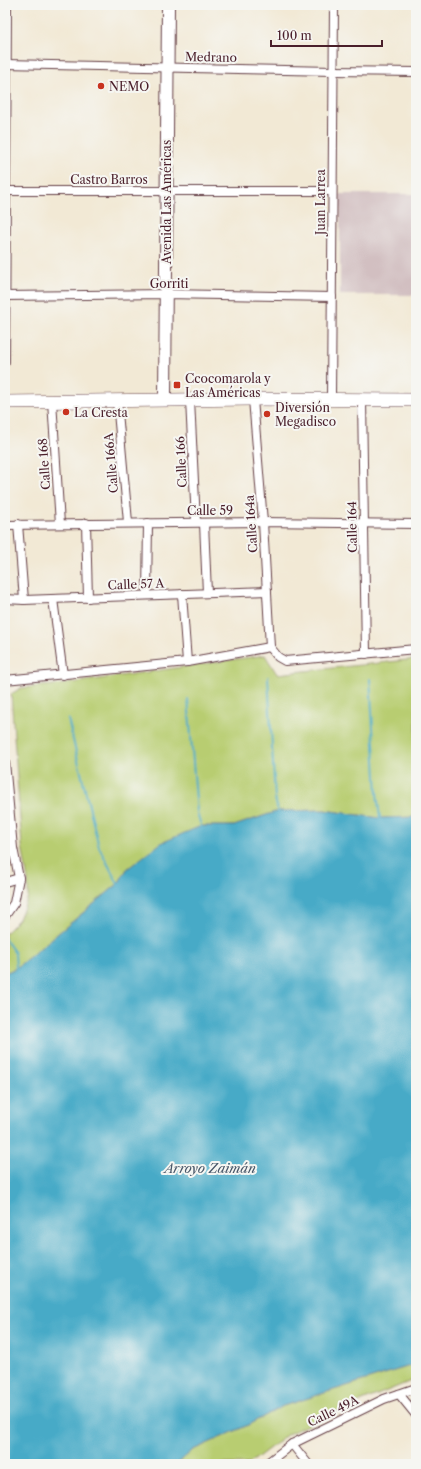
<svg xmlns="http://www.w3.org/2000/svg" width="421" height="1469" viewBox="0 0 421 1469" font-family="'Libre Caslon Text',serif">
<style>
.industrial{fill:#d2bfc1}
.green{fill:#b8cd71;stroke:#81764e}
.water{fill:#47aac7;stroke:#486479}
.lines{fill:none;stroke-linecap:round;stroke-linejoin:round}
.stream{stroke:#47aac7;stroke-width:2}
.street-casing{stroke:#633d44;stroke-width:10}
.secondary-casing{stroke:#633d44;stroke-width:14}
.primary-casing{stroke:#633d44;stroke-width:14}
.street{stroke:#fff;stroke-width:8}
.secondary{stroke:#fff;stroke-width:12}
.primary{stroke:#fff;stroke-width:13}
.poi-dot{fill:#c8321e;stroke:#f6f6f2;stroke-width:1.5}
.labels{text-anchor:middle;dominant-baseline:central;stroke-width:4;stroke-linejoin:round;paint-order:stroke}
.street-label{font-size:12px;fill:#4a1f2b;stroke:#f6f6f2}
.poi-label{font-size:12px;fill:#4a1f2b;stroke:#f6f6f2;text-anchor:start}
.water-label{font-size:13px;font-style:italic;fill:#495769;stroke:#f6f6f2}
</style>
<rect width="100%" height="100%" fill="#f6f6f2"/>
<filter id="ink" filterUnits="userSpaceOnUse"><feTurbulence type="fractalNoise" baseFrequency=".025" numOctaves="2"/><feDisplacementMap in="SourceGraphic" scale="8" xChannelSelector="R" yChannelSelector="G"/><feConvolveMatrix kernelMatrix="1 2 1 2 8 2 1 2 1" color-interpolation-filters="sRGB"/></filter>
<filter id="wash" filterUnits="userSpaceOnUse"><feTurbulence type="fractalNoise" baseFrequency=".012" numOctaves="4" result="noise"/><feDisplacementMap in="SourceGraphic" scale="16" xChannelSelector="R" yChannelSelector="G"/><feGaussianBlur stdDeviation="0.9" result="paint"/><feColorMatrix in="noise" values="0 0 0 0 0 0 0 0 0 0 0 0 0 0 0 0 0 1.4 0 .05"/><feComposite in="paint" operator="in"/></filter>
<g filter="url(#wash)">
<rect width="100%" height="100%" fill="#f2e9d5"/>
<rect class="industrial" x="340" y="194" width="76" height="101"/>
<g class="green">
<polygon points="265,655 277,674 416,659 416,817 380,818 324,810 278,811 234,826 201,826 127,869 118,884 16,968 5,973 5,933 19,919 28,897 28,881 22,846 11,694 21,688 64,684"/>
<polygon points="416,1364 416,1379 338,1411 288,1434 249,1464 177,1464 193,1450 246,1426 283,1406"/>
</g>
<polygon class="water" points="324,810 380,818 416,817 416,1364 283,1406 246,1426 193,1450 177,1464 5,1464 5,973 16,968 118,884 127,869 161,843 201,826 234,826 278,811"/>
<g class="lines">
<g class="stream">
<polyline points="268,677 275,798 278,811"/>
<polyline points="370,679 377,793 380,818"/>
<polyline points="188,699 197,812 201,826"/>
<polyline points="68,719 99,847 118,884"/>
<polyline points="5,939 15,953 16,968"/>
</g>
</g>
</g>
<g filter="url(#ink)">
<g class="lines">
<g class="street-casing">
<g id="street">
<polyline points="5,64 333,71 416,72"/>
<polyline points="5,191 332,191"/>
<polyline points="5,296 166,294 332,297"/>
<polyline points="5,362 7,5"/>
<polyline points="253,399 263,522 270,647"/>
<polyline points="331,399 334,5"/>
<polyline points="190,400 196,522"/>
<polyline points="362,400 366,654"/>
<polyline points="52,401 60,524"/>
<polyline points="117,401 128,522"/>
<polyline points="86,523 88,598"/>
<polyline points="204,523 207,593"/>
<polyline points="18,524 24,600"/>
<polyline points="5,525 263,522 416,524"/>
<polyline points="182,594 187,662"/>
<polyline points="147,595 148,523"/>
<polyline points="5,599 24,600 267,591"/>
<polyline points="53,599 63,675"/>
<polyline points="270,647 278,657 285,661 416,649"/>
<polyline points="5,680 187,662 270,647"/>
<polyline points="5,762 13,848 19,878 14,903 5,916"/>
<polyline points="5,882 19,878"/>
<polyline points="399,1394 416,1415"/>
<polyline points="292,1444 308,1464"/>
<polyline points="266,1464 292,1444 384,1399 416,1388"/>
</g>
</g>
<g class="secondary-casing">
<polyline id="secondary" points="165,400 168,5"/>
</g>
<g class="primary-casing">
<polyline id="primary" points="5,402 253,399 416,400"/>
</g>
<use href="#street" class="street"/>
<use href="#secondary" class="secondary"/>
<use href="#primary" class="primary"/>
</g>
</g>
<g class="poi-dot">
<circle cx="101" cy="86" r="4"/>
<rect x="173" y="381" width="8" height="8" rx="2"/>
<circle cx="66" cy="412" r="4"/>
<circle cx="267" cy="414" r="4"/>
</g>
<g class="labels">
<g class="street-label">
<text transform="translate(211 57) rotate(1)">Medrano</text>
<text x="109" y="179">Castro Barros</text>
<text transform="translate(166 202) rotate(-90)">Avenida Las Américas</text>
<text transform="translate(320 202) rotate(-90)">Juan Larrea</text>
<text x="169" y="283">Gorriti</text>
<text transform="translate(181 462) rotate(-93)">Calle 166</text>
<text transform="translate(111 463) rotate(-95)">Calle 166A</text>
<text transform="translate(44 464) rotate(-94)">Calle 168</text>
<text x="210" y="510">Calle 59</text>
<text transform="translate(251 524) rotate(-94)">Calle 164a</text>
<text transform="translate(352 527) rotate(-91)">Calle 164</text>
<text transform="translate(136 584) rotate(-2)">Calle 57 A</text>
<text transform="translate(333 1411) rotate(-26)">Calle 49A</text>
</g>
<g class="poi-label">
<text x="109" y="86">NEMO</text>
<text x="185" y="378">Ccocomarola y<tspan x="185" dy="14">Las Américas</tspan></text>
<text x="275" y="407">Diversión<tspan x="275" dy="14">Megadisco</tspan></text>
<text x="74" y="412">La Cresta</text>
</g>
<g class="water-label">
<text x="210" y="1168">Arroyo Zaimán</text>
</g>
</g>
<rect width="421" height="1469" fill="none" stroke="#f6f6f2" stroke-width="20"/>
<path d="M271 40v6h111v-6" fill="none" stroke="#4a1f2b" stroke-width="2"/>
<text x="277" y="40" font-size="12" fill="#4a1f2b" stroke="#f6f6f2" stroke-width="3" paint-order="stroke">100 m</text>
</svg>
